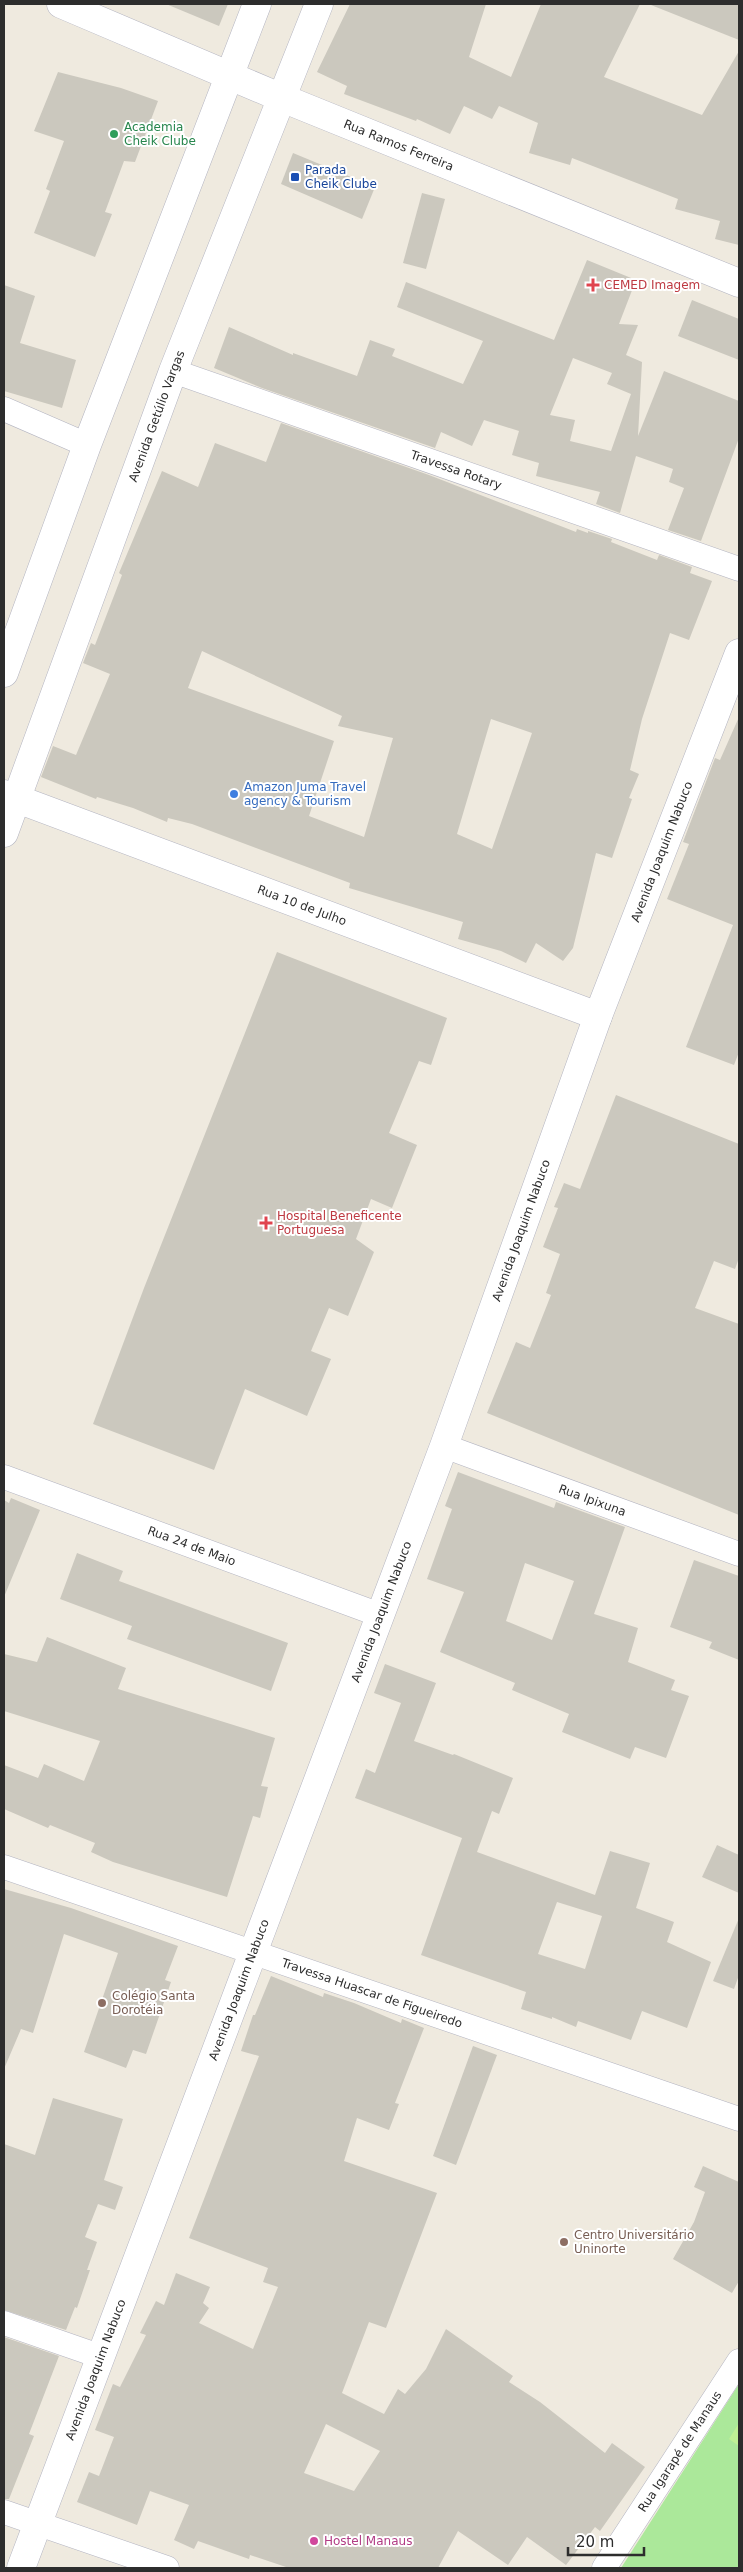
<svg xmlns="http://www.w3.org/2000/svg" width="743" height="2572" viewBox="0 0 743 2572" font-family="'DejaVu Sans',sans-serif">
<style>
.green{fill:#abe89a}
.pitch{fill:#bff095}
.building{fill:#cbc8be;fill-rule:evenodd}
.lines{fill:none;stroke-linecap:round;stroke-linejoin:round}
.street-casing{stroke:#b3b4c1;stroke-width:25}
.secondary-casing{stroke:#b3b4c1;stroke-width:29}
.street{stroke:#fff;stroke-width:24}
.secondary{stroke:#fff;stroke-width:28}
.leisure-dot{fill:#2e9e5b;stroke:#fff;stroke-width:2}
.transit-dot{fill:#1a4fb4;stroke:#fff;stroke-width:2}
.health-dot{fill:#e0444e;stroke:#fff;stroke-width:2}
.shop-dot{fill:#3f7fe0;stroke:#fff;stroke-width:2}
.education-dot{fill:#8d6e63;stroke:#fff;stroke-width:2}
.hotel-dot{fill:#d1479c;stroke:#fff;stroke-width:2}
.labels{text-anchor:middle;dominant-baseline:central;stroke-width:4;stroke-linejoin:round;paint-order:stroke}
.leisure-label{font-size:12px;fill:#27864d;stroke:#fff;text-anchor:start}
.street-label{font-size:12px;fill:#2d2d2d;stroke:#fff}
.transit-label{font-size:12px;fill:#164399;stroke:#fff;text-anchor:start}
.health-label{font-size:12px;fill:#be3a42;stroke:#fff;text-anchor:start}
.shop-label{font-size:12px;fill:#366cbe;stroke:#fff;text-anchor:start}
.education-label{font-size:12px;fill:#785e54;stroke:#fff;text-anchor:start}
.hotel-label{font-size:12px;fill:#b23c85;stroke:#fff;text-anchor:start}
</style>
<rect width="100%" height="100%" fill="#efeadf"/>
<polygon class="green" points="739,2384 739,2568 621,2568"/>
<polygon class="pitch" points="739,2423 739,2446 729,2439"/>
<g class="building">
<polygon points="166,4 228,4 219,26"/>
<polygon points="350,4 486,4 469,57 511,77 541,4 640,4 604,77 702,115 739,51 739,245 715,239 720,221 675,209 678,199 572,158 570,165 529,153 538,123 499,106 492,119 464,106 450,134 417,119 416,121 344,94 347,86 317,72"/>
<polygon points="651,4 739,4 739,40 651,5"/>
<polygon points="58,72 121,88 158,101 135,162 124,161 105,212 112,214 95,257 34,233 50,191 46,189 64,141 34,131"/>
<polygon points="293,153 375,187 362,219 281,184"/>
<polygon points="422,193 445,199 426,269 403,263"/>
<path d="M587,260l49,20 -17,44 19,1 -12,30 16,7 -4,74 26,-65 75,30v37l-38,103 -33,-11 16,-42 -15,-6 4,-13 -37,-13 -16,57 -24,-9 4,-12 -64,-16 3,-13 -27,-8 7,-24 -35,-11 -12,26 -31,-14 -6,16 -173,-60 -48,-20 15,-41 64,28v-2l64,23 13,-36 25,9 -3,7 71,28 20,-43 -86,-34 9,-25 148,58zM573,358l39,15 -5,11 24,10 -20,57 -41,-10 5,-21 -25,-5z"/>
<polygon points="4,285 35,296 20,343 76,360 62,408 4,391"/>
<polygon points="692,300 739,319 739,360 678,336"/>
<path d="M281,423l148,52 147,57 1,-3 11,4v-2l24,8 -1,3 46,18 2,-5 33,12 -2,6 22,8 -23,59 -19,-7 -28,86 -12,51 9,4 -10,24 3,1 -20,59 -16,-5 -23,95 -10,13 -27,-18 -10,20 -25,-12 -43,-12 5,-17 -114,-34 1,-5 -158,-59 -24,-6 -1,4 -34,-14 -36,-11 -1,2 -55,-22 12,-31 23,9 34,-81 -27,-11 8,-20 4,2 27,-70 -3,-2 43,-102 36,16 17,-44 51,19zM202,651l140,65 -4,10 55,12 -29,99 -55,-21 25,-75 -146,-53zM491,719l41,14 -40,116 -35,-15z"/>
<polygon points="739,717 739,1052 734,1065 686,1047 733,925 667,899 689,844 683,842 715,758 720,760"/>
<polygon points="277,952 447,1018 431,1065 419,1061 389,1133 417,1145 392,1208 371,1199 356,1239 374,1252 348,1316 329,1308 311,1351 331,1359 307,1416 245,1389 214,1470 93,1424 144,1288"/>
<polygon points="616,1095 739,1144 739,1258 735,1269 714,1261 695,1308 739,1324 739,1515 487,1413 516,1342 530,1348 551,1295 546,1293 560,1254 543,1247 558,1208 554,1207 564,1183 580,1189"/>
<path d="M458,1472l96,36 2,-6 69,25 -31,87 44,14 -10,34 47,18 -4,10 18,6 -23,62 -31,-11 -5,12 -68,-27 7,-18 -57,-24 3,-7 -75,-31 24,-60 -37,-13 25,-70 -7,-3zM525,1563l49,18 -22,59 -46,-19z"/>
<polygon points="11,1498 40,1510 4,1597 4,1500 9,1503"/>
<polygon points="77,1553 123,1571 119,1581 288,1643 271,1691 127,1639 132,1626 60,1599"/>
<polygon points="694,1560 739,1576 739,1660 709,1648 712,1642 670,1627"/>
<polygon points="47,1637 126,1668 118,1689 275,1738 261,1786 268,1787 260,1818 253,1816 227,1897 113,1862 91,1852 95,1843 50,1825 48,1828 4,1809 4,1765 38,1778 44,1764 84,1781 100,1741 4,1711 4,1654 37,1662"/>
<path d="M385,1664l51,19 -22,58 39,14 1,-1 59,24 -14,36 -7,-3 -15,41 118,43 15,-44 40,12 -14,45 38,14 -7,20 44,20 -24,66 -45,-17 -11,29 -53,-19 -2,6 -24,-10v2l-31,-10 5,-17 -105,-37 41,-117 -107,-40 11,-29 9,4 26,-70 -27,-10zM557,1902l45,14 -17,53 -47,-15z"/>
<polygon points="717,1845 739,1855 739,1893 702,1877"/>
<polygon points="4,1889 71,1908 178,1946 165,1980 171,1982 146,2054 133,2050 126,2068 84,2052 118,1953 64,1934 33,2033 21,2029 4,2069"/>
<polygon points="739,1918 739,1975 734,1989 713,1981"/>
<path d="M271,1976l52,21 1,-4 30,10 47,20 1,-4 22,9 -29,75 4,1 -10,26 -32,-12 -13,43 93,32 -51,135 -17,-6 -27,71 42,21 14,-25 7,5 21,-25 20,-40 67,47 -4,6 31,20 65,51 7,-10 33,24 -45,64 -5,-4 -29,38 -39,-28 -19,28 -50,-34 -20,37h-149l-39,-13 -1,4 -51,-18 -4,8 -20,-9 15,-35 -39,-14 -13,34 -60,-23 12,-30 10,4 15,-39 -19,-7 18,-46 7,3 26,-52 -6,-2 16,-32 8,4 12,-32 34,14 -7,16 6,5 -10,15 54,26 25,-62 -15,-5 5,-14 -79,-30 70,-182 -18,-5 12,-36h2zM326,2424l54,27 -26,40 -50,-18z"/>
<polygon points="473,2046 497,2055 456,2165 433,2156"/>
<polygon points="53,2098 123,2119 104,2180 123,2187 115,2210 98,2204 85,2237 97,2242 87,2270 90,2270 77,2308 75,2307 66,2330 4,2310 4,2144 35,2155"/>
<polygon points="703,2166 739,2182 739,2281 732,2293 673,2259 694,2222 705,2192 694,2187"/>
<polygon points="4,2337 59,2356 29,2434 34,2436 9,2499 4,2499"/>
</g>
<g class="lines">
<g class="street-casing">
<g id="street">
<path id="s1" d="M173,371l566,198"/>
<polyline points="4,409 87,445"/>
<path id="s2" d="M444,1446l295,108"/>
<path id="s3" d="M4,1477l376,138"/>
<path id="s4" d="M4,1867l735,252"/>
<polyline points="4,2323 102,2357"/>
<polyline points="4,2512 167,2568"/>
<path id="s5" d="M604,2568l135,-207"/>
</g>
</g>
<g class="secondary-casing">
<g id="secondary">
<path id="s6" d="M61,4l221,94 457,185"/>
<polyline points="4,673 87,445 257,4"/>
<path id="s7" d="M4,794l594,222"/>
<path id="s8" d="M4,833l169,-462 146,-367"/>
<path id="s9" d="M21,2568l423,-1122 154,-430 141,-363"/>
</g>
</g>
<use href="#street" class="street"/>
<use href="#secondary" class="secondary"/>
</g>
<circle class="leisure-dot" cx="114" cy="134" r="5"/>
<rect class="transit-dot" x="290" y="172" width="10" height="10" rx="2.5"/>
<g class="health-dot">
<path d="M590.5 277.5h5v5h5v5h-5v5h-5v-5h-5v-5h5z"/>
<path d="M263.5 1215.5h5v5h5v5h-5v5h-5v-5h-5v-5h5z"/>
</g>
<circle class="shop-dot" cx="234" cy="794" r="5"/>
<g class="education-dot">
<circle cx="102" cy="2003" r="5"/>
<circle cx="564" cy="2242" r="5"/>
</g>
<circle class="hotel-dot" cx="314" cy="2541" r="5"/>
<g class="labels">
<g class="leisure-label">
<text x="124" y="127">Academia<tspan x="124" dy="14">Cheik Clube</tspan></text>
</g>
<g class="street-label">
<text stroke="none"><textPath href="#s6" startOffset="366">Rua Ramos Ferreira</textPath></text>
<text stroke="none"><textPath href="#s8" startOffset="444">Avenida Getúlio Vargas</textPath></text>
<text stroke="none"><textPath href="#s1" startOffset="300">Travessa Rotary</textPath></text>
<text stroke="none"><textPath href="#s9" startOffset="1832">Avenida Joaquim Nabuco</textPath></text>
<text stroke="none"><textPath href="#s7" startOffset="318">Rua 10 de Julho</textPath></text>
<text stroke="none"><textPath href="#s9" startOffset="1428">Avenida Joaquim Nabuco</textPath></text>
<text stroke="none"><textPath href="#s2" startOffset="158">Rua Ipixuna</textPath></text>
<text stroke="none"><textPath href="#s3" startOffset="200">Rua 24 de Maio</textPath></text>
<text stroke="none"><textPath href="#s9" startOffset="1022">Avenida Joaquim Nabuco</textPath></text>
<text stroke="none"><textPath href="#s9" startOffset="618">Avenida Joaquim Nabuco</textPath></text>
<text stroke="none"><textPath href="#s4" startOffset="389">Travessa Huascar de Figueiredo</textPath></text>
<text stroke="none"><textPath href="#s9" startOffset="212">Avenida Joaquim Nabuco</textPath></text>
<text stroke="none"><textPath href="#s5" startOffset="139">Rua Igarapé de Manaus</textPath></text>
</g>
<g class="transit-label">
<text x="305" y="170">Parada<tspan x="305" dy="14">Cheik Clube</tspan></text>
</g>
<g class="health-label">
<text x="604" y="285">CEMED Imagem</text>
<text x="277" y="1216">Hospital Beneficente<tspan x="277" dy="14">Portuguesa</tspan></text>
</g>
<g class="shop-label">
<text x="244" y="787">Amazon Juma Travel<tspan x="244" dy="14">agency &amp; Tourism</tspan></text>
</g>
<g class="education-label">
<text x="112" y="1996">Colégio Santa<tspan x="112" dy="14">Dorotéia</tspan></text>
<text x="574" y="2235">Centro Universitário<tspan x="574" dy="14">Uninorte</tspan></text>
</g>
<g class="hotel-label">
<text x="324" y="2541">Hostel Manaus</text>
</g>
</g>
<rect width="743" height="2572" fill="none" stroke="#2d2d2d" stroke-width="10"/>
<path d="M568 2547v8h76v-8" fill="none" stroke="#2d2d2d" stroke-width="2.5"/>
<text x="576" y="2547" font-size="15" fill="#2d2d2d" stroke="#ffffff" stroke-width="4" paint-order="stroke">20 m</text>
</svg>
